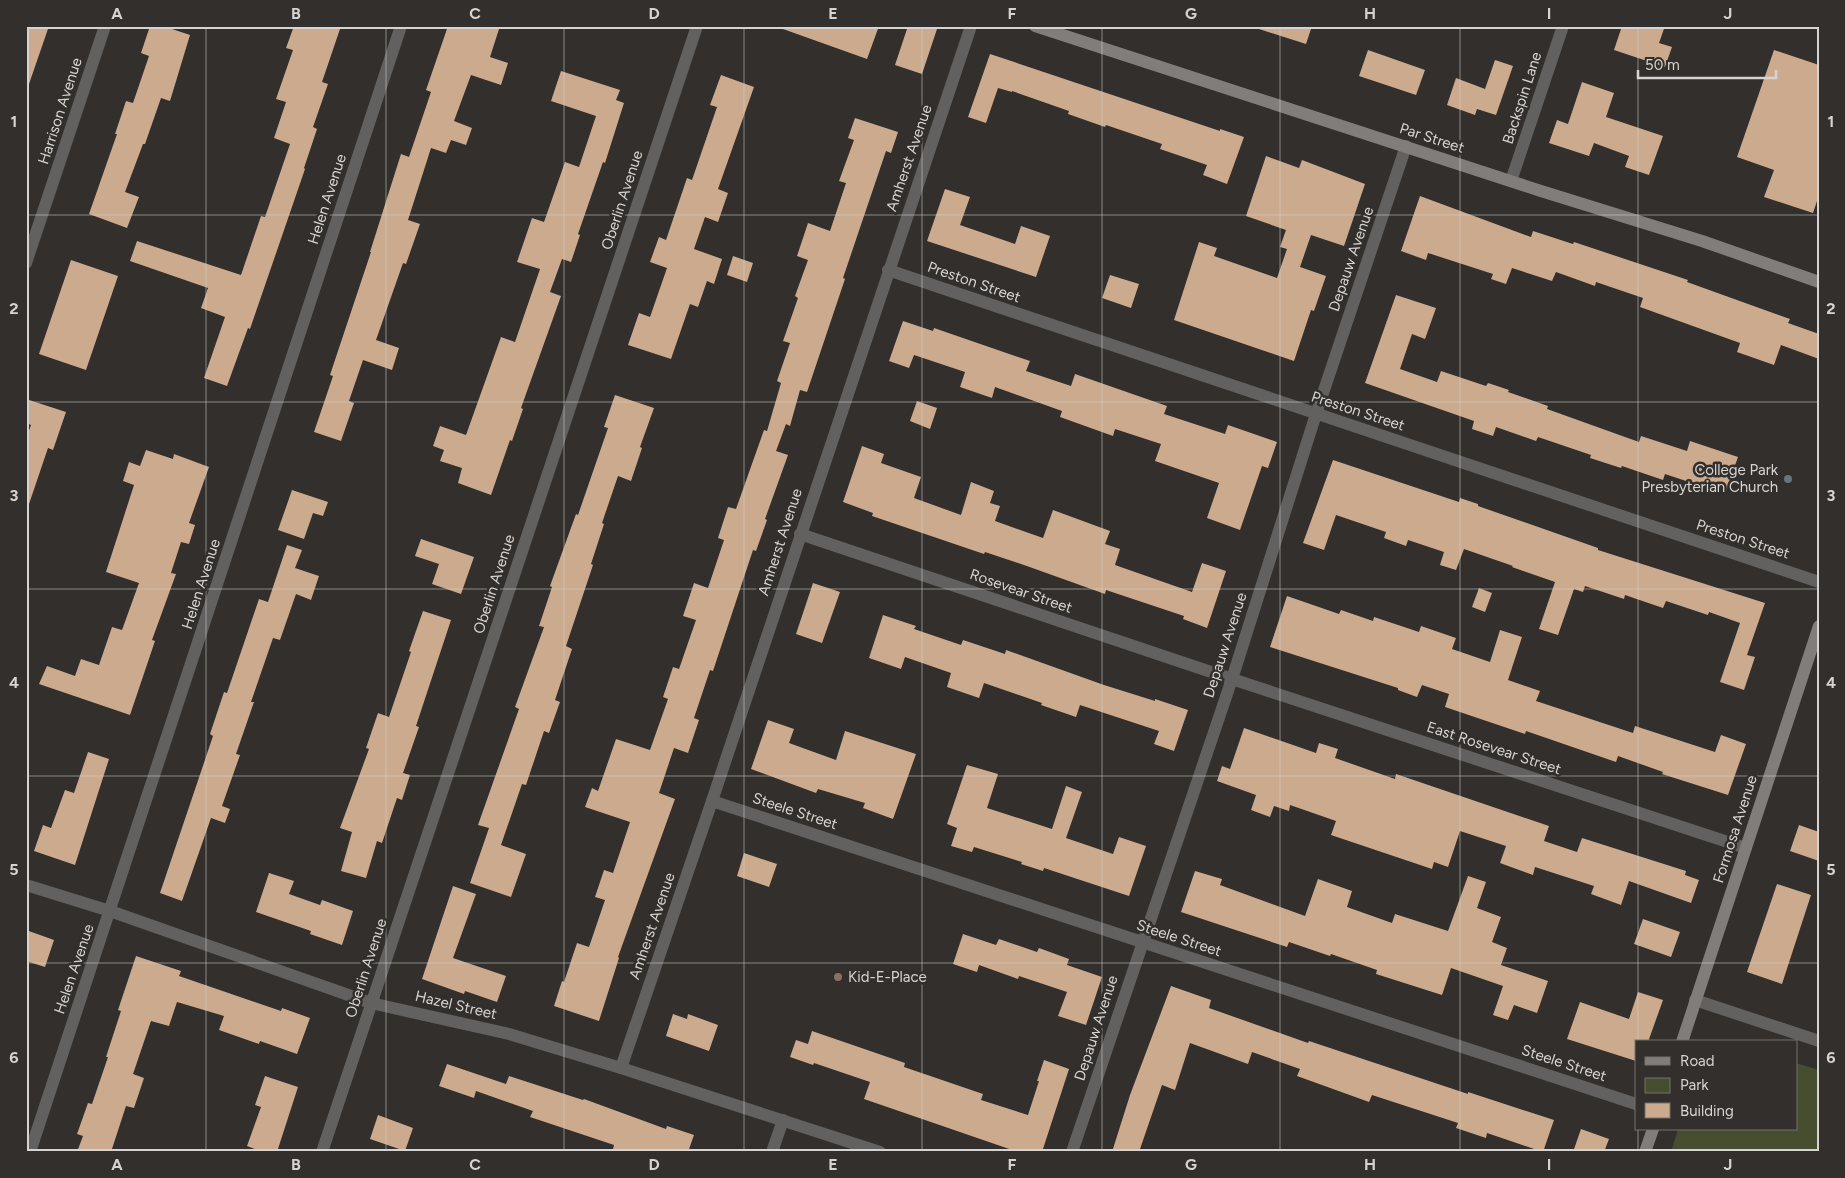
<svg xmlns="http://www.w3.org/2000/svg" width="1845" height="1178" viewBox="0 0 1845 1178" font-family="Figtree,sans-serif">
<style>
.green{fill:#474e2f}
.building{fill:#ccaa8d}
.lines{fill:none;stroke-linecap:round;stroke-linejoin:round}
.street{stroke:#636160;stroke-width:12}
.secondary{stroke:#807d7b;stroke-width:12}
.grid{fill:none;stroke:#d6d4d2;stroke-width:1;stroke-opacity:0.55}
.worship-dot{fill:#6b7280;stroke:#322f2c;stroke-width:2}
.education-dot{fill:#8d6e63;stroke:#322f2c;stroke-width:2}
.labels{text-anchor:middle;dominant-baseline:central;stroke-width:5;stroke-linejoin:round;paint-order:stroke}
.street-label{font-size:15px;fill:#d6d4d2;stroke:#322f2c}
.poi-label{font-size:15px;fill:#d6d4d2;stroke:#322f2c;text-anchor:end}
.neatline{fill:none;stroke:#d6d4d2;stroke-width:2}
.grid-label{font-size:16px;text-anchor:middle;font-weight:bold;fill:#d6d4d2}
</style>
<rect width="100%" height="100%" fill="#322f2c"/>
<polygon class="green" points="1796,1063 1819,1070 1819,1152 1671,1152 1678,1129 1796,1129"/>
<g class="building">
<polygon points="26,26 49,26 29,84 26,84"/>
<polygon points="150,26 163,26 190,35 170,101 161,98 145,144 143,144 125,192 139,197 127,228 89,214 117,134 115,134 126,101 133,103 149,56 141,53"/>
<polygon points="294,26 341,26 322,82 328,84 313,127 317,129 304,168 305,169 250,329 248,328 227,386 204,378 225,317 201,308 208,288 130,261 137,241 241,275 261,216 265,217 290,144 274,138 286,102 276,99 293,50 286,48"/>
<polygon points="448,26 500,26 490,57 508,63 501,85 471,75 454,121 472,128 466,145 451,140 446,153 431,148 408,220 420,224 406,264 403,263 376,340 399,348 392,370 363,360 349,401 354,403 341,441 314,432 333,376 330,375 371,252 370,252 401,154 409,157 431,92 426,90"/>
<polygon points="783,26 879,26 867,59 783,29"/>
<polygon points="908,26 938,26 922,74 895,65"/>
<polygon points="1260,26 1312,26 1306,44 1259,29"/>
<polygon points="1622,26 1665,26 1659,43 1672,47 1665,67 1614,50"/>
<polygon points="1368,50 1425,70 1416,95 1359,76"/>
<polygon points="1774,50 1819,65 1819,195 1813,213 1764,197 1774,170 1737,157"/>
<polygon points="990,54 1220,131 1220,129 1244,137 1227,184 1203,175 1207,165 1160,149 1162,144 1106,125 1105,127 1068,114 1069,111 1012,91 1012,92 998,88 986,123 968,117"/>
<polygon points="1495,60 1513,66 1496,115 1477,109 1475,115 1447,105 1456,78 1485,89"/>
<polygon points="561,71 620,90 616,100 624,103 605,163 603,162 578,234 580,235 571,262 562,259 550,292 561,296 521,408 523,409 512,441 510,440 491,495 458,483 462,468 440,461 444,450 433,446 440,426 466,435 501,337 515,342 540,269 517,262 532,218 544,222 565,162 579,167 596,116 551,101"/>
<polygon points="721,75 754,87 718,189 728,193 718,222 705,217 694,249 722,259 714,284 707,281 698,307 690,304 671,359 628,345 639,313 650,317 667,268 650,262 659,237 666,240 687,178 692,180 717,107 710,105"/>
<polygon points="1582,82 1614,93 1606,117 1663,136 1649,175 1625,167 1629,156 1594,143 1589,156 1549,143 1557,120 1568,124"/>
<polygon points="855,118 898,132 891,153 886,151 843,278 845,279 807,392 800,390 790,426 786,424 776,451 788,455 765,519 767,520 756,551 753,550 713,671 710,670 694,718 699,720 688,753 674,748 659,793 675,799 618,957 619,958 599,1021 554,1006 562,981 564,982 577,943 589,947 605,900 595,897 604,870 613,873 630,822 585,807 592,788 598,791 616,739 650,750 668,699 663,697 673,667 679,669 696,620 683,616 694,583 708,588 724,540 718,538 728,507 736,509 764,430 767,431 781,383 777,381 790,343 783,341 798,298 795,296 808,260 797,256 808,223 830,231 846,183 839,181 854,140 848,138"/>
<polygon points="1266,156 1299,168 1302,160 1365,184 1344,246 1311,235 1300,267 1326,276 1314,311 1311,310 1294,361 1174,320 1199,242 1217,248 1214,256 1277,278 1287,249 1280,247 1286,230 1246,216"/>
<polygon points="945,189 970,197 960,225 1015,244 1021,226 1050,236 1036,277 927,241"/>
<polygon points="1420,196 1531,237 1533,231 1573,244 1574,242 1688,280 1687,282 1790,319 1788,323 1819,334 1819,359 1781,345 1774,365 1737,352 1740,343 1640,307 1643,298 1596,282 1595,286 1556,272 1552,281 1512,268 1506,284 1491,279 1493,274 1428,253 1426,260 1401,251"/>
<polygon points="733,256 753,263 747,282 727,275"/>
<polygon points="71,260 118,276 86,370 39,354"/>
<polygon points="1110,275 1139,284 1131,308 1102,298"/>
<polygon points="1396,295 1436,308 1425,339 1412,334 1400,369 1437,382 1441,371 1486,386 1488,383 1509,390 1508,392 1548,406 1547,409 1639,442 1641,436 1687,451 1690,441 1738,457 1725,494 1665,474 1663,480 1622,466 1621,468 1590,458 1591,455 1538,437 1536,441 1496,427 1493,436 1472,429 1474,421 1365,383"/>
<polygon points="903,321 933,331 934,328 1030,361 1026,371 1071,386 1075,374 1167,406 1164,414 1225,434 1228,425 1277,442 1268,468 1262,466 1240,530 1207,518 1219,483 1155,461 1161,444 1115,429 1113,436 1060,417 1062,411 995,387 992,398 960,387 965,372 914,355 909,368 889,361"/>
<polygon points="615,395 654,408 640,447 642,448 631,481 618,476 602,523 604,524 591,564 593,565 566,646 572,649 555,700 560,702 549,733 544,731 526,785 522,784 501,845 526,854 511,897 470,883 489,828 478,825 519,709 515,707 544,627 539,626 552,587 550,586 576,514 578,515 608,428 604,427"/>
<polygon points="26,399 66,412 53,450 48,448 29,504 26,504 26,439 31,425 26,423"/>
<polygon points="917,401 937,408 930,429 910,421"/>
<polygon points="862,446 884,454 881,463 921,477 914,498 961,515 971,482 994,491 990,503 1000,506 995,521 1043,538 1053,510 1110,531 1105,544 1120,549 1115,565 1192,592 1202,563 1226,571 1207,628 1183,619 1184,616 1106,590 1105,594 1024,565 985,552 984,554 872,516 873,513 843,502"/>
<polygon points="146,450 173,459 174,454 209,467 189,523 195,525 189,544 181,542 171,573 176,574 152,640 155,641 130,715 39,684 47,666 75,676 81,659 99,665 112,627 122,630 139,583 106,572 134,485 123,481 129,462 140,466"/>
<polygon points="1333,460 1459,502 1460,498 1478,504 1478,506 1598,548 1598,550 1765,603 1747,655 1755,657 1744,690 1720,682 1740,623 1709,612 1708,615 1666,601 1663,608 1625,595 1624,599 1585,586 1583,592 1574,589 1558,635 1539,629 1555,582 1512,567 1513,566 1464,549 1456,570 1440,565 1444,552 1408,540 1406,546 1384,538 1386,532 1336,515 1324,550 1303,543"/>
<polygon points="292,490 328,502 323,516 313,513 304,539 278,530"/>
<polygon points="421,539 474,557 461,594 432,584 439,564 415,556"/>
<polygon points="287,545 302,550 295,568 319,576 311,600 296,594 280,640 273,638 251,702 254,702 236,754 240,755 222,806 230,809 225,823 211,818 182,901 160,893 213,736 210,734 224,692 227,693 259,599 268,602"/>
<polygon points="813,583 840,592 822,643 796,634"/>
<polygon points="1479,588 1492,593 1485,612 1472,607"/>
<polygon points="1287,596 1339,614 1341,610 1373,621 1374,617 1419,632 1421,626 1456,638 1452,649 1490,662 1500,630 1522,637 1508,680 1540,691 1536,701 1633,733 1635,726 1715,752 1721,735 1746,744 1728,795 1662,774 1663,772 1618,756 1616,762 1526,731 1525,734 1445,707 1449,694 1422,685 1417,697 1398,690 1398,688 1270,647"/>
<polygon points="423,611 451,620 416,726 419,727 403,773 410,775 402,800 397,798 382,843 377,841 366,878 341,871 352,832 340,828 369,749 366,748 378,713 389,717 411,652 409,651"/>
<polygon points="883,615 916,626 914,629 961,645 963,640 1005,654 1006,650 1104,685 1155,701 1155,699 1188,710 1174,751 1154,744 1159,731 1080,705 1076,717 1041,705 1042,703 984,683 979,698 947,687 951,673 905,657 901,669 869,658"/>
<polygon points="768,720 794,729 789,743 836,760 845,731 916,754 893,819 863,808 865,803 818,789 816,793 751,769"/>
<polygon points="1244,728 1316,753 1319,743 1338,749 1335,758 1395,779 1396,774 1549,826 1544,841 1577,852 1582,838 1686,871 1685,875 1699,880 1691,903 1629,881 1621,905 1591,894 1594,886 1535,867 1533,875 1500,863 1506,846 1460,831 1448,867 1434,862 1432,869 1331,835 1336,821 1290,805 1289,811 1274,806 1270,817 1251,810 1256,795 1217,781 1222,766 1230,769"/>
<polygon points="88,752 109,759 75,865 34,851 43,825 51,828 65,790 74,793"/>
<polygon points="967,765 998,774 987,808 1052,829 1066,786 1082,792 1066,838 1113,854 1119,837 1146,846 1129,896 1044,868 1043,871 1021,864 1022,862 974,847 972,852 951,846 957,828 947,824"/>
<polygon points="1799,825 1819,832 1819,861 1790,851"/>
<polygon points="744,853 777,864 769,887 737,876"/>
<polygon points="1195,871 1222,879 1220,885 1305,916 1318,879 1352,891 1347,907 1392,923 1395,914 1448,931 1468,876 1486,882 1477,908 1501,917 1492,942 1507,948 1501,965 1548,981 1537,1013 1514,1005 1508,1020 1493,1015 1503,986 1451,968 1442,995 1376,974 1377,970 1331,954 1330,956 1289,942 1287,947 1181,912"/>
<polygon points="269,873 294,881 289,894 320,905 322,900 353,911 342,945 310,934 311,931 256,912"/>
<polygon points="1777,884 1811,895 1782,984 1747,972"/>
<polygon points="453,886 476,894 453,958 506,976 497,1002 465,991 464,994 422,979"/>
<polygon points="1643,919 1680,932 1671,957 1634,944"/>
<polygon points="26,930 54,940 45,967 26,961"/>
<polygon points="963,934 996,945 999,939 1037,952 1039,948 1069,959 1067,965 1102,977 1086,1025 1058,1016 1067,992 1019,976 1018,979 979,965 977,972 953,964"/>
<polygon points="136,956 181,971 179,976 281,1011 282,1008 310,1018 297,1054 260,1041 259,1044 219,1030 224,1016 177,1002 169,1026 151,1021 133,1074 144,1078 134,1108 126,1106 111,1152 77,1152 83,1136 77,1134 88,1103 92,1104 108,1057 106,1057 121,1011 118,1010"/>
<polygon points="1171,986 1211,1000 1209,1008 1308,1043 1309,1041 1468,1094 1468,1092 1554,1120 1543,1152 1487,1133 1486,1138 1456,1128 1458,1123 1372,1095 1369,1102 1297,1076 1300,1069 1252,1052 1248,1064 1190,1043 1175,1090 1162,1085 1139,1152 1112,1152 1130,1095"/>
<polygon points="1638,992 1663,1000 1648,1042 1636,1042 1636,1061 1567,1039 1580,1002 1629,1019"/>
<polygon points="673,1014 687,1019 688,1014 718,1025 709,1051 666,1036"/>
<polygon points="812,1031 905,1063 904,1067 983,1094 981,1100 1028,1115 1039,1081 1037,1081 1044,1060 1069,1069 1042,1152 1018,1152 864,1099 870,1082 814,1063 813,1065 790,1057 796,1040 808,1044"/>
<polygon points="447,1064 506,1084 509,1076 583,1100 584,1099 666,1129 667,1126 694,1135 688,1152 623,1152 613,1149 614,1145 530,1117 533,1111 476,1091 474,1098 439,1086"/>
<polygon points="265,1076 298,1087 277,1152 262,1152 247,1146 261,1107 255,1105"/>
<polygon points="378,1115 413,1128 405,1151 370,1139"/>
<polygon points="1581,1129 1609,1139 1604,1152 1573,1152"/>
</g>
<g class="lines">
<g class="street">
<polyline points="1511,181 1563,26"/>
<polyline points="26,263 105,26"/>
<polyline points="888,270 1819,582"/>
<polyline points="800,534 1232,679 1746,848"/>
<polyline points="712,801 1636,1104"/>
<polyline points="26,885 110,911 371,1003 509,1034 621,1068 880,1152"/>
<polyline points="1695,1000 1819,1041"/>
<polyline points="621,1068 712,801 971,26"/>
<polyline points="30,1152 401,26"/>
<polyline points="322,1152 697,26"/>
<polyline points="772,1152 783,1120"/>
<polyline points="1072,1152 1232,679 1316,414 1406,146"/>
</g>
<g class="secondary">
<polyline points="1035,26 1541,191 1702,241 1819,282"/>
<polyline points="1682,1042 1819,626"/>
<polyline points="1645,1152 1653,1129"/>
</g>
</g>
<path class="grid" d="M206,26v1126M386,26v1126M564,26v1126M744,26v1126M922,26v1126M1102,26v1126M1280,26v1126M1460,26v1126M1638,26v1016M26,215h1793M26,402h1793M26,589h1793M26,776h1793M26,963h1793M1638,1129v23"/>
<circle class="worship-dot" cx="1788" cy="479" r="5"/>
<circle class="education-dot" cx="838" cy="977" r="5"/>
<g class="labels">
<g class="street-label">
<text transform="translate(1522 98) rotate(-72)">Backspin Lane</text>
<text transform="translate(60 111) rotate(-72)">Harrison Avenue</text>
<text transform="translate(1432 138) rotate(18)">Par Street</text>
<text transform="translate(909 158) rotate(-71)">Amherst Avenue</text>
<text transform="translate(327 199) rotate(-72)">Helen Avenue</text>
<text transform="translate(622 200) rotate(-72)">Oberlin Avenue</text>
<text transform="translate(1351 259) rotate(-71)">Depauw Avenue</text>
<text transform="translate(974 282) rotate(19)">Preston Street</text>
<text transform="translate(1358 411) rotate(18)">Preston Street</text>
<text transform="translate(1743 539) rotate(18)">Preston Street</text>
<text transform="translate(780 542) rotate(-72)">Amherst Avenue</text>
<text transform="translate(201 584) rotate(-72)">Helen Avenue</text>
<text transform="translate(494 584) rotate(-72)">Oberlin Avenue</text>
<text transform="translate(1021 591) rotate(19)">Rosevear Street</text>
<text transform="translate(1225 645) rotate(-72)">Depauw Avenue</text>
<text transform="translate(1494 748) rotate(18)">East Rosevear Street</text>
<text transform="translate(795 811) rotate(18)">Steele Street</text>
<text transform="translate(1735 829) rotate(-72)">Formosa Avenue</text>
<text transform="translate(652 926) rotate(-71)">Amherst Avenue</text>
<text transform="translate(1179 938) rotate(18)">Steele Street</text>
<text transform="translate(366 968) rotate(-72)">Oberlin Avenue</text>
<text transform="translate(74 969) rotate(-71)">Helen Avenue</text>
<text transform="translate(456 1005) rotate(13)">Hazel Street</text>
<text transform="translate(1096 1028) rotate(-72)">Depauw Avenue</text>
<text transform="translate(1564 1063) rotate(18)">Steele Street</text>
</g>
<g class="poi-label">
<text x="1778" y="470">College Park<tspan x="1778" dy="17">Presbyterian Church</tspan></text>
<text x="848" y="977" text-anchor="start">Kid-E-Place</text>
</g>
</g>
<rect width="1845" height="1178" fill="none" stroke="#322f2c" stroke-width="55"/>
<rect x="1635" y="1040" width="162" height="90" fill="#322f2c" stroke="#74716e"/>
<rect x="1645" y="1057" width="25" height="8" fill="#807d7b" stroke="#74716e"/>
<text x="1680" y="1066" font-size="15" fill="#d6d4d2">Road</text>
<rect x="1645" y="1078" width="25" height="15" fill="#474e2f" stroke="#74716e"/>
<text x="1680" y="1090" font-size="15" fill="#d6d4d2">Park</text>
<rect x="1645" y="1103" width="25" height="15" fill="#ccaa8d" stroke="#74716e"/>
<text x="1680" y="1116" font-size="15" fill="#d6d4d2">Building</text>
<path d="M1638 70v8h138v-8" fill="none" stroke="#d6d4d2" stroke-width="2.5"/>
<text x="1645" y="70" font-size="15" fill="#d6d4d2" stroke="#322f2c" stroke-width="4" paint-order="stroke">50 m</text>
<rect x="28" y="28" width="1790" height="1122" class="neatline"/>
<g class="grid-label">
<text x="117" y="19">A</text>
<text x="296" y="19">B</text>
<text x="475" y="19">C</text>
<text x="654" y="19">D</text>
<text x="833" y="19">E</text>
<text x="1012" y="19">F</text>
<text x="1191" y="19">G</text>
<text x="1370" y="19">H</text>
<text x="1549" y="19">I</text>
<text x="1728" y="19">J</text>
<text x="14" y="127">1</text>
<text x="1831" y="127">1</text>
<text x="14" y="314">2</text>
<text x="1831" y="314">2</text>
<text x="14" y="501">3</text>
<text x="1831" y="501">3</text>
<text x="14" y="688">4</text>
<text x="1831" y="688">4</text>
<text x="14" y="875">5</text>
<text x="1831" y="875">5</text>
<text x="14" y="1063">6</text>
<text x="1831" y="1063">6</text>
<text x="117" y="1170">A</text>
<text x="296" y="1170">B</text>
<text x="475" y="1170">C</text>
<text x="654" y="1170">D</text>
<text x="833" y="1170">E</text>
<text x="1012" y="1170">F</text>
<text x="1191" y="1170">G</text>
<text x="1370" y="1170">H</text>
<text x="1549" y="1170">I</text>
<text x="1728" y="1170">J</text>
</g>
</svg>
